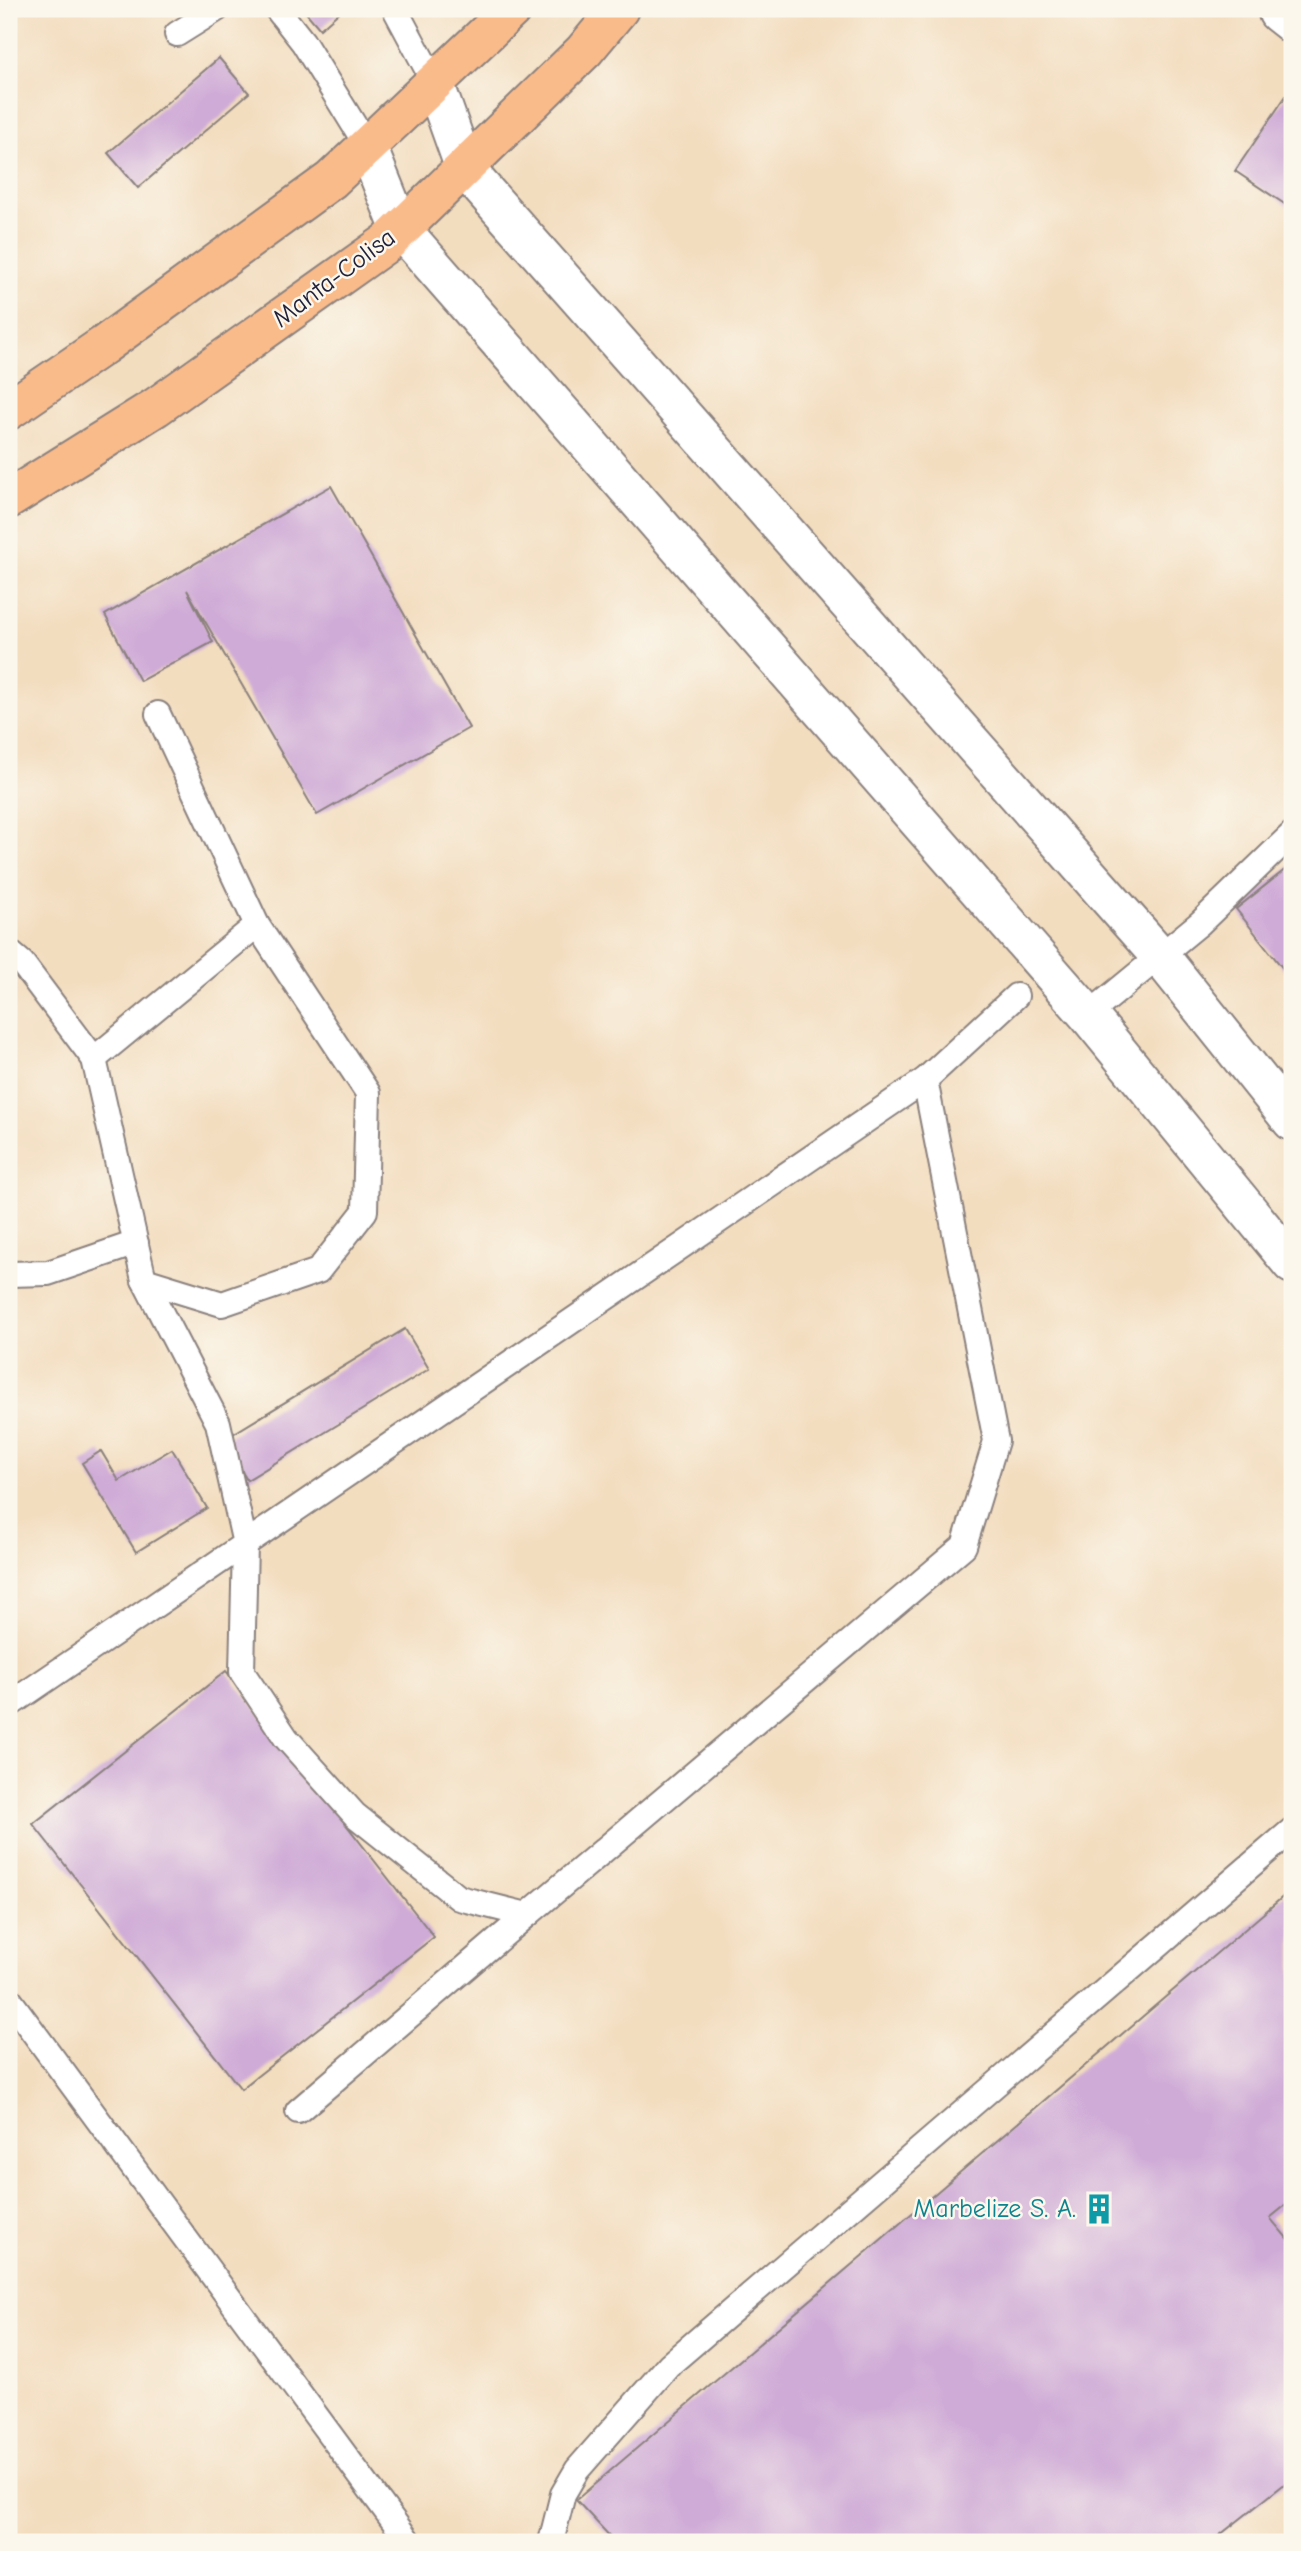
<svg xmlns="http://www.w3.org/2000/svg" width="1301" height="2551" viewBox="0 0 1301 2551" font-family="'Comic Neue',sans-serif">
<style>
.building{fill:#cfabd7}
.lines{fill:none;stroke-linecap:round;stroke-linejoin:round}
.service-casing{stroke:#8a807d;stroke-width:28}
.minor-casing{stroke:#8a807d;stroke-width:42}
.trunk-casing{stroke:#8a807d;stroke-width:42}
.service{stroke:#fff;stroke-width:24}
.minor{stroke:#fff;stroke-width:38}
.trunk{stroke:#fabb8b;stroke-width:38}
.labels{text-anchor:middle;dominant-baseline:central;stroke-width:5;stroke-linejoin:round;paint-order:stroke}
.street-label{font-size:26px;fill:#22223b;stroke:#fbf7ec}
.culture-label{font-size:26px;fill:#0d838f;stroke:#fbf7ec;text-anchor:end}
</style>
<rect width="100%" height="100%" fill="#fbf7ec"/>
<filter id="ink" filterUnits="userSpaceOnUse"><feTurbulence type="fractalNoise" baseFrequency=".0143" numOctaves="2"/><feDisplacementMap in="SourceGraphic" scale="14" xChannelSelector="R" yChannelSelector="G"/><feConvolveMatrix kernelMatrix="1 2 1 2 8 2 1 2 1" color-interpolation-filters="sRGB"/></filter>
<filter id="wash" filterUnits="userSpaceOnUse"><feTurbulence type="fractalNoise" baseFrequency=".00686" numOctaves="4" result="noise"/><feDisplacementMap in="SourceGraphic" scale="28" xChannelSelector="R" yChannelSelector="G"/><feGaussianBlur stdDeviation="1.57" result="paint"/><feColorMatrix in="noise" values="0 0 0 0 0 0 0 0 0 0 0 0 0 0 0 0 0 1.4 0 .05"/><feComposite in="paint" operator="in"/></filter>
<g filter="url(#wash)">
<rect width="100%" height="100%" fill="#f3ddbf"/>
<g id="blocks">
<g class="building">
<polygon points="303,9 343,9 320,29"/>
<polygon points="219,58 249,93 138,188 108,153"/>
<polygon points="1292,87 1292,209 1235,171"/>
<polygon points="331,486 469,728 317,815 187,590 213,642 140,681 105,615"/>
<polygon points="1292,864 1292,980 1236,909"/>
<polygon points="405,1329 429,1369 247,1480 223,1440"/>
<polygon points="172,1449 207,1508 136,1552 82,1463 101,1451 119,1481"/>
<polygon points="226,1671 434,1937 241,2089 33,1824"/>
<polygon points="1292,1889 1292,2200 1270,2218 1292,2244 1292,2478 1211,2542 615,2542 576,2500"/>
</g>
</g>
</g>
<g filter="url(#ink)">
<use href="#blocks" fill-opacity="0" stroke="#8a807d" stroke-width="2"/>
<g class="lines">
<g class="service-casing">
<g id="service">
<polyline points="277,9 303,42 367,146"/>
<polyline points="395,9 434,82"/>
<polyline points="177,34 217,9"/>
<polyline points="9,952 22,963 94,1059 144,1280 218,1423 245,1544 242,1672 286,1738 355,1815 459,1898 527,1915 964,1546 996,1441 925,1080 1016,996"/>
<polyline points="1088,1015 1200,923 1292,834"/>
<polyline points="94,1059 257,925"/>
<polyline points="9,1274 48,1273 136,1243"/>
<polyline points="144,1280 222,1304 318,1271 365,1211 368,1093 257,925 158,714"/>
<polyline points="9,1705 925,1080"/>
<polyline points="9,1999 409,2542"/>
<polyline points="298,2111 527,1915"/>
<polyline points="551,2542 563,2494 577,2470 670,2364 1292,1830"/>
</g>
</g>
<g class="minor-casing">
<g id="minor">
<polyline points="1278,9 1278,13 1292,24"/>
<polyline points="434,82 465,169 1159,955 1292,1121"/>
<polyline points="367,146 400,228 1088,1015 1292,1264"/>
</g>
</g>
<g class="trunk-casing">
<g id="trunk">
<polyline points="9,410 104,345 331,180 512,9"/>
<polyline points="9,499 156,407 388,242 584,51 619,9"/>
</g>
</g>
<use href="#service" class="service"/>
<use href="#minor" class="minor"/>
<use href="#trunk" class="trunk"/>
</g>
</g>
<defs>
<g id="building-bare" transform="scale(2.415)"><path d="M-4-6H4V6H1V3H-1V6H-4ZM-2.5-4.3h1.7v1.8h-1.7ZM.8-4.3h1.7v1.8H.8ZM-2.5-1h1.7V.8h-1.7ZM.8-1h1.7V.8H.8Z" fill="#0f9aa8" stroke="#fbf7ec" stroke-width="2.5" paint-order="stroke"/></g>
</defs>
<g fill-rule="evenodd">
<use href="#building-bare" x="1099" y="2209"/>
</g>
<g class="labels">
<g class="street-label">
<text transform="translate(334 278) rotate(-37)">Manta-Colisa</text>
</g>
<g class="culture-label">
<text x="1076" y="2209">Marbelize S. A.</text>
</g>
</g>
<rect width="1301" height="2551" fill="none" stroke="#fbf7ec" stroke-width="35"/>
</svg>
